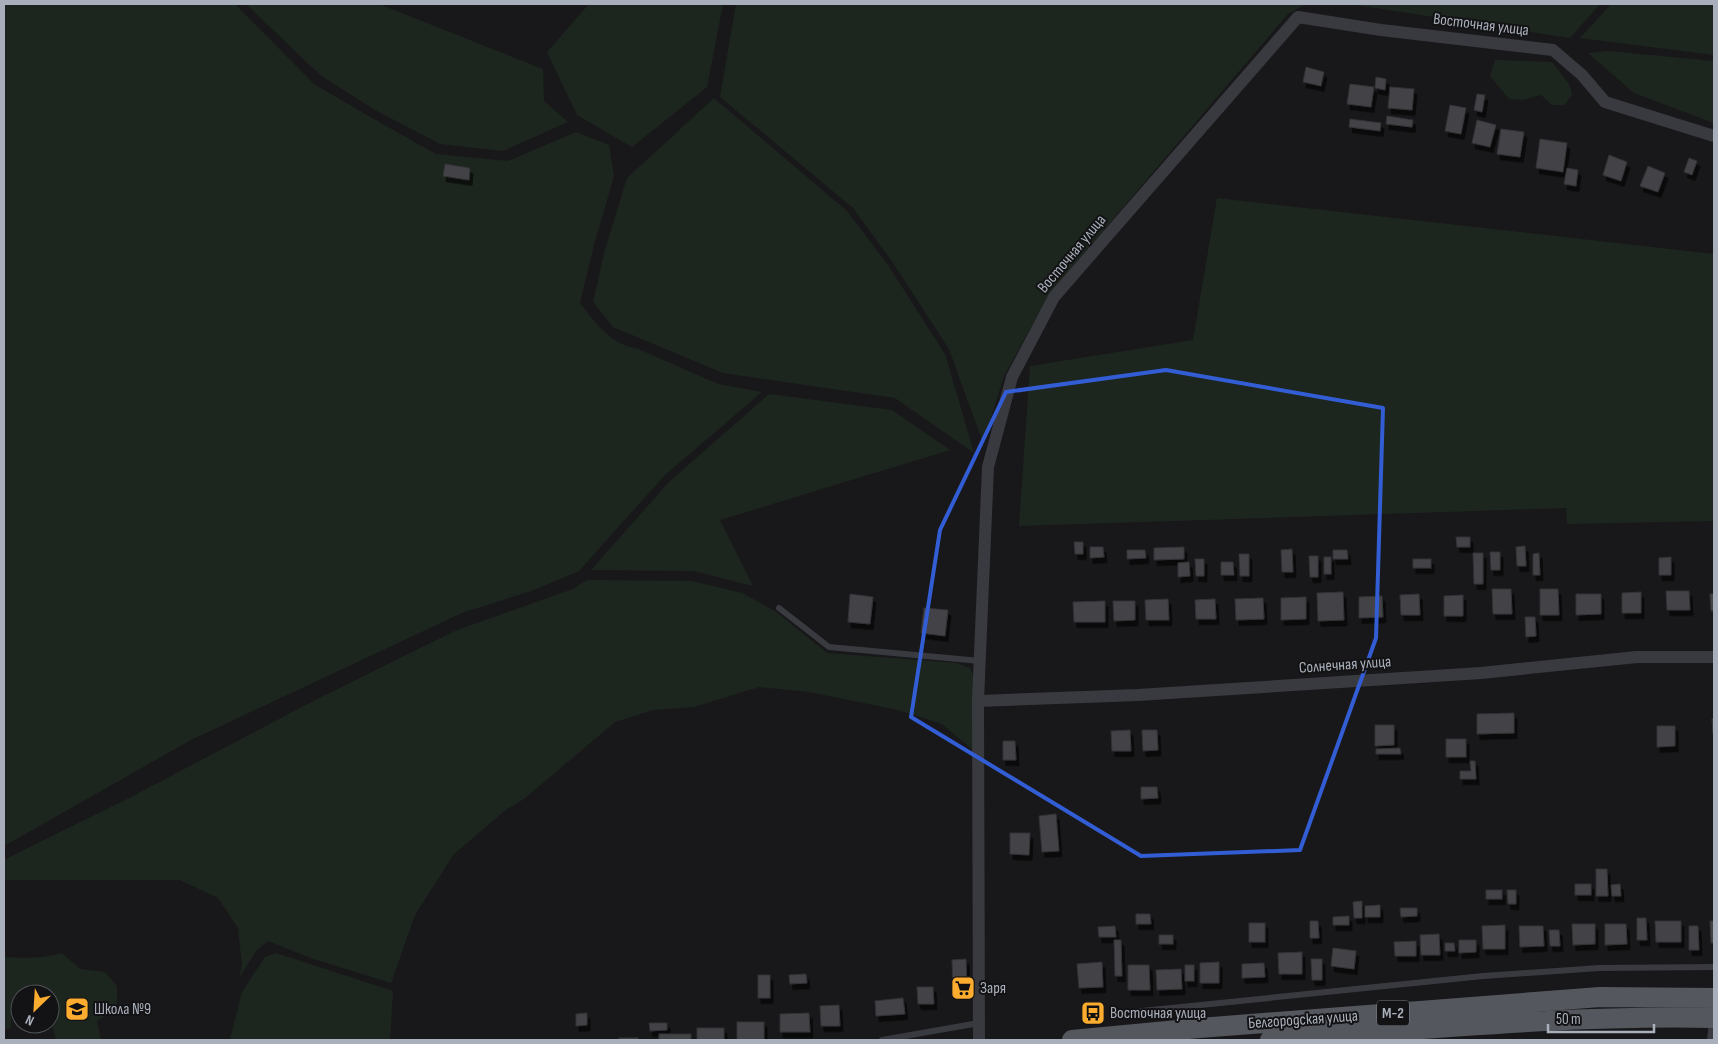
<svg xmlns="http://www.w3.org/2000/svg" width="1718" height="1044" viewBox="0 0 1718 1044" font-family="'Sofia Sans Condensed',sans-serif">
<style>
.green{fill:#1d261e}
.building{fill:#424347;stroke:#323236;filter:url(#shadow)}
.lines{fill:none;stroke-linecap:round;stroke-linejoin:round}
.lane{stroke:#393a40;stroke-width:6}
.street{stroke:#393a40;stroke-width:12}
.primary{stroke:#55575f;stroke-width:20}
.marked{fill:none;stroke:#325dd4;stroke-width:4;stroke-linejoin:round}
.labels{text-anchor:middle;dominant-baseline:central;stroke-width:4;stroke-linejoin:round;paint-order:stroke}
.shield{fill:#131315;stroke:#7d8189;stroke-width:1}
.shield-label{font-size:15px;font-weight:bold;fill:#aab0bb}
.street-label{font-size:16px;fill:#aab0bb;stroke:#131315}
.poi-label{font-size:16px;fill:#aab0bb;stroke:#131315;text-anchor:start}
</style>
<defs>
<filter id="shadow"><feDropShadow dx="3" dy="5.5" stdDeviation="0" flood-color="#0009"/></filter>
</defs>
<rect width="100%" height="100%" fill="#18181a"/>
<g class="green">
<path d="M4,4h231l79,80 58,34 64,36 72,7 68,-29 33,13 5,31 -20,69 -14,58c15,19 31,42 56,45l82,36 44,8 -97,83 -86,96 -48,20 -69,22 -271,127 -187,106z"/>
<polygon points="246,4 379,4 543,69 544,101 568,122 503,151 440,144 375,110 320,75"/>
<polygon points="589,4 723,4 707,87 632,147 577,115 547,52"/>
<polygon points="736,4 1306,4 1288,14 1050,293 1004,376 983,443 949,349 893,263 853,208 720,97"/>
<polygon points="1350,4 1600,4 1570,38"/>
<polygon points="1611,4 1714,4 1714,55 1580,38"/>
<polygon points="1608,51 1714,61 1714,123 1634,93 1588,53"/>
<polygon points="1495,60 1552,62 1569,84 1572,94 1565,105 1552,105 1541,95 1523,100 1509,99 1490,76"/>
<polygon points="714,98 847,211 888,265 945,354 974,453 895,398 723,373 613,327 593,302 605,250 627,178"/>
<polygon points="1217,198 1714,254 1714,521 1567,524 1566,508 1019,526 1030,366 1193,340"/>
<polygon points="769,394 892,410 950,450 720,520 753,586 694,571 591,570 669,482"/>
<polygon points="587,580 692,581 742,593 775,611 827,653 957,663 970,668 974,677 973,750 942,724 898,710 809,692 759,687 694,707 653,710 615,722 524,799 507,809 454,854 415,915 391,983 311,958 268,941 256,951 239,978 242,965 238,928 218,898 180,880 4,880 4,860 133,796 317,699 457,630 573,589"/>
<path d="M62,953l18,16 25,3 12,14v22l-20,13 4,19h-45l-4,-16 -14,2 -1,-2h13v-30c-10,-2 -19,0 -30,0v5l-9,5v24l-7,2v-73c20,1 38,2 58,-4z"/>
<polygon points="276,953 393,991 390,1040 230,1040 242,992 265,957"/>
</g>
<g class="building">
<polygon points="1306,67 1324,72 1321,86 1303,82"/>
<polygon points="1376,77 1386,79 1385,90 1375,88"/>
<polygon points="1350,84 1374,87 1371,107 1347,104"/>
<polygon points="1390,87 1414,89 1412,110 1388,108"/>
<polygon points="1477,94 1485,95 1482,112 1474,110"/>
<polygon points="1450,105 1466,108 1461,134 1445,131"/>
<polygon points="1387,116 1413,120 1412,127 1386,124"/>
<polygon points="1350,119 1381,123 1380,131 1349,127"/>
<polygon points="1477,120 1496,125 1490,147 1472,143"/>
<polygon points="1501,129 1524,132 1520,157 1497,154"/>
<polygon points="1540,139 1567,143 1563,172 1536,168"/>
<polygon points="1609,155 1627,162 1621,181 1603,175"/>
<polygon points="1689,158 1697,161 1692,175 1684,172"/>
<polygon points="445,164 470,168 469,180 443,176"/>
<polygon points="1648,166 1665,173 1658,192 1640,186"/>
<polygon points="1567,168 1578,170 1576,186 1564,184"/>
<polygon points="1456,537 1470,537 1470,547 1457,547"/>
<polygon points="1074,542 1083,542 1083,554 1075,554"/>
<polygon points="1525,546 1526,566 1517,566 1516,547"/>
<polygon points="1090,547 1103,547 1104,557 1090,558"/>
<polygon points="1184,547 1184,559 1154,560 1154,548"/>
<polygon points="1292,549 1293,572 1282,572 1281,550"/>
<polygon points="1127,550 1145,550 1146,558 1127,559"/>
<polygon points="1333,550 1347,550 1348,559 1333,559"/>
<polygon points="1490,552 1500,552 1500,570 1491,570"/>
<polygon points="1473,553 1483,553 1483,584 1474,584"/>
<polygon points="1539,553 1540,575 1533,575 1533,554"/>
<polygon points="1239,554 1249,554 1249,576 1240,576"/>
<polygon points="1309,556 1318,556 1318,577 1310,577"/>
<rect x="1324" y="557" width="7" height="17"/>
<polygon points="1671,557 1671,575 1659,575 1659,558"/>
<polygon points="1195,559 1204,559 1204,576 1196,576"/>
<rect x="1413" y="559" width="18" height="9"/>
<polygon points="1189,562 1190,576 1178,577 1178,563"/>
<polygon points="1221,562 1233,562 1234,575 1221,575"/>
<polygon points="1492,589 1511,589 1512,614 1493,614"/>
<polygon points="1540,589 1558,589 1559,615 1540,615"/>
<polygon points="1666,591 1689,591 1690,610 1667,610"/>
<polygon points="1343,592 1344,620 1318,621 1317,593"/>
<polygon points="1641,592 1641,613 1622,613 1622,593"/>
<polygon points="850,594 873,597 870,624 848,622"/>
<polygon points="1419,594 1420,615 1401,615 1400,595"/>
<polygon points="1576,594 1601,594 1601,614 1576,615"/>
<polygon points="1710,594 1714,594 1714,611 1711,611"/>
<polygon points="1463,595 1463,616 1444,616 1444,596"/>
<polygon points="1382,596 1383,617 1359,618 1359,597"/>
<polygon points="1306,597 1306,619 1281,620 1281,598"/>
<polygon points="1263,598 1264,619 1236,620 1235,599"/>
<polygon points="1168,599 1169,620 1146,620 1145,600"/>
<polygon points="1215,599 1216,619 1196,619 1195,600"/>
<polygon points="1105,601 1105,622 1074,622 1073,602"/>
<polygon points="1113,601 1135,601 1135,620 1114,621"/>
<polygon points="924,608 948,610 945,636 921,633"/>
<polygon points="1525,617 1535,617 1536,636 1526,637"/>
<polygon points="1514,713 1514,733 1477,734 1477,714"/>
<polygon points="1712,719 1714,719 1714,734 1713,734"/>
<polygon points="1375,725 1394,725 1394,745 1375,746"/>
<polygon points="1657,726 1675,726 1675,746 1657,747"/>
<polygon points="1130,730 1131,751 1112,751 1111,731"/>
<polygon points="1142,730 1157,730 1158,750 1143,751"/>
<rect x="1446" y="739" width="20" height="18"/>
<polygon points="1003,741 1015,741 1016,760 1003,760"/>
<polygon points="1400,748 1401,754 1376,754 1376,749"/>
<polygon points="1470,761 1475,761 1476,779 1460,779 1460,771 1471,771"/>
<polygon points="1141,787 1157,787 1158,798 1141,799"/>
<polygon points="1056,814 1059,851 1042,852 1039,816"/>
<polygon points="1010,833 1030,833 1029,855 1010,854"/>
<polygon points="1596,869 1607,869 1608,896 1596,896"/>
<rect x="1575" y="884" width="16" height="11"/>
<polygon points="1620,884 1621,896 1612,896 1611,885"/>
<rect x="1486" y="890" width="16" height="9"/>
<polygon points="1507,890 1516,890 1516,904 1508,904"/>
<polygon points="1362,901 1362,918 1354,918 1353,902"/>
<polygon points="1380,905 1380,917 1365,917 1365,906"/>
<polygon points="1400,908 1417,908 1417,916 1401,917"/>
<polygon points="1136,914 1150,914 1151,924 1136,924"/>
<polygon points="1349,916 1349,925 1333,925 1333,917"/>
<polygon points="1637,918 1646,918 1647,940 1637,940"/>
<polygon points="1310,921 1318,921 1319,938 1310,938"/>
<polygon points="1655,921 1681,921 1681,942 1656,942"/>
<polygon points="1710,921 1714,921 1714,943 1711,943"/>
<rect x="1249" y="923" width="16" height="19"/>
<polygon points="1572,924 1595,924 1595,944 1573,945"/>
<polygon points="1605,924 1626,924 1627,944 1605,945"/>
<polygon points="1505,925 1505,949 1483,949 1482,926"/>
<polygon points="1115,926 1116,937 1099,937 1098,927"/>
<polygon points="1519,926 1543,926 1544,946 1520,947"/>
<polygon points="1689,926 1698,926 1699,950 1689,950"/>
<polygon points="1549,930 1559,930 1560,946 1550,946"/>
<polygon points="1439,934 1440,955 1421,955 1420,935"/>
<rect x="1159" y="935" width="14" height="9"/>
<polygon points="1114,940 1121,940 1122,976 1115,976"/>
<polygon points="1459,940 1476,940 1476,952 1459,953"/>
<polygon points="1416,941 1416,956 1395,956 1394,942"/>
<polygon points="1445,943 1454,943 1455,951 1445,951"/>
<polygon points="1333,948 1356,951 1354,969 1331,966"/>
<polygon points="1302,952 1302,974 1279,974 1278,953"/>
<polygon points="966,959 967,990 953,990 952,960"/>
<polygon points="1311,959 1322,959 1322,980 1312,980"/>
<polygon points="1102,962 1103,987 1079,988 1077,964"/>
<polygon points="1219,962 1219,983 1200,983 1200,963"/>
<polygon points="1264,963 1265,977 1242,978 1242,964"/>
<polygon points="1128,965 1149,965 1150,990 1128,990"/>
<rect x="1185" y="965" width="9" height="16"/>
<polygon points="1181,969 1182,989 1157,990 1156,970"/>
<polygon points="806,974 807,983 790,984 789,975"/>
<rect x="758" y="975" width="12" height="23"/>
<polygon points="917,987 933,987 934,1004 918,1004"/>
<polygon points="903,998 905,1014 876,1016 875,1001"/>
<polygon points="839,1005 840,1026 821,1026 820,1006"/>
<polygon points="1099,1012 1099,1016 1090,1017 1090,1013"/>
<polygon points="587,1013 587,1025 576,1026 576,1014"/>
<polygon points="809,1013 810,1032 780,1032 780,1014"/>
<rect x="737" y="1022" width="27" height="18"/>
<polygon points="649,1023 667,1023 667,1030 650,1031"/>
<rect x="697" y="1028" width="27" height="12"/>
<rect x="659" y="1034" width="32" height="6"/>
<rect x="619" y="1038" width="19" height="2"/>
</g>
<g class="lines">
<g class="lane">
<polyline points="779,608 829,647 980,661"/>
<polyline points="1132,1012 1483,976 1599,968 1714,967"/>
<polyline points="882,1040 979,1023"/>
<polyline points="1710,1040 1712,1022"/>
</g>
<g class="street">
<polyline points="978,701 1138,695 1481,673 1637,657 1714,657"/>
<polyline points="979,1040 978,701 988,467 1012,377 1054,297 1298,17 1381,30 1553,50 1582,75 1605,102 1714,136"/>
</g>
<g class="primary">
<polyline points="1072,1040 1199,1028 1600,997 1714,998"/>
<path d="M1270,1040c148,-10 296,-25 444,-22"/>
</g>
</g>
<path class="marked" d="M1166,370l217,38 -7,230 -76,212 -159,6 -230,-139 29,-187 66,-138z"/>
<defs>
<g id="supermarket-square" transform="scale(1.25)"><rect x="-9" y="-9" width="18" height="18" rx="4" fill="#fcac2e" stroke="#131315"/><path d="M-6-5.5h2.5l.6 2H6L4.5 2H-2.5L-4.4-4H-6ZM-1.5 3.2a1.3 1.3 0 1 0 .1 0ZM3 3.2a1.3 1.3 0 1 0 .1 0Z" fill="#111"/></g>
<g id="school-square" transform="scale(1.25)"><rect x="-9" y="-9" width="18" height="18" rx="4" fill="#fcac2e" stroke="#131315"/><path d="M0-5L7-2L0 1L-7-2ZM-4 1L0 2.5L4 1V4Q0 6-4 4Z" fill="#111"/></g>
<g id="bus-square" transform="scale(1.25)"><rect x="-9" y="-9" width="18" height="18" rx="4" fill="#fcac2e" stroke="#131315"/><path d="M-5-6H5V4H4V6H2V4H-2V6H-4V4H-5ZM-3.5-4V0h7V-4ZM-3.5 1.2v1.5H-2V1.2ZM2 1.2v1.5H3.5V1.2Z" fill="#111"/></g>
</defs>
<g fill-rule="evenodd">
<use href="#supermarket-square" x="963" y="988"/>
<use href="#school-square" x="77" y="1009"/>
<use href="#bus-square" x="1093" y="1013"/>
</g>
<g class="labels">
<rect class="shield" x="1377" y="1000.5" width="32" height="25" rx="4"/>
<g class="shield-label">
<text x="1393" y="1013">М-2</text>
</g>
<g class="street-label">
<text transform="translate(1481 25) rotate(7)">Восточная улица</text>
<text transform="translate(1072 254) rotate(-50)">Восточная улица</text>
<text transform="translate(1345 665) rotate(-4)">Солнечная улица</text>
<text transform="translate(1303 1020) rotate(-4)">Белгородская улица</text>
</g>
<g class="poi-label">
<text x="980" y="988">Заря</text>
<text x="94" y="1009">Школа №9</text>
<text x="1110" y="1013">Восточная улица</text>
</g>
</g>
<rect width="1718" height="1044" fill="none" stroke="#aab0bb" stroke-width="10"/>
<g transform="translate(35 1009) rotate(205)"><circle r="24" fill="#131315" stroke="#4f5257"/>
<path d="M0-4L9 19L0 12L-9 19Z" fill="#fcac2e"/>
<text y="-8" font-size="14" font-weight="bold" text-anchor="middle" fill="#aab0bb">N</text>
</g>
<path d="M1548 1024v8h106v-8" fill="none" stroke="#aab0bb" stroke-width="2.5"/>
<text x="1556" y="1024" font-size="15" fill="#aab0bb" stroke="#131315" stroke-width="4" paint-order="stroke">50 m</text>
</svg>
